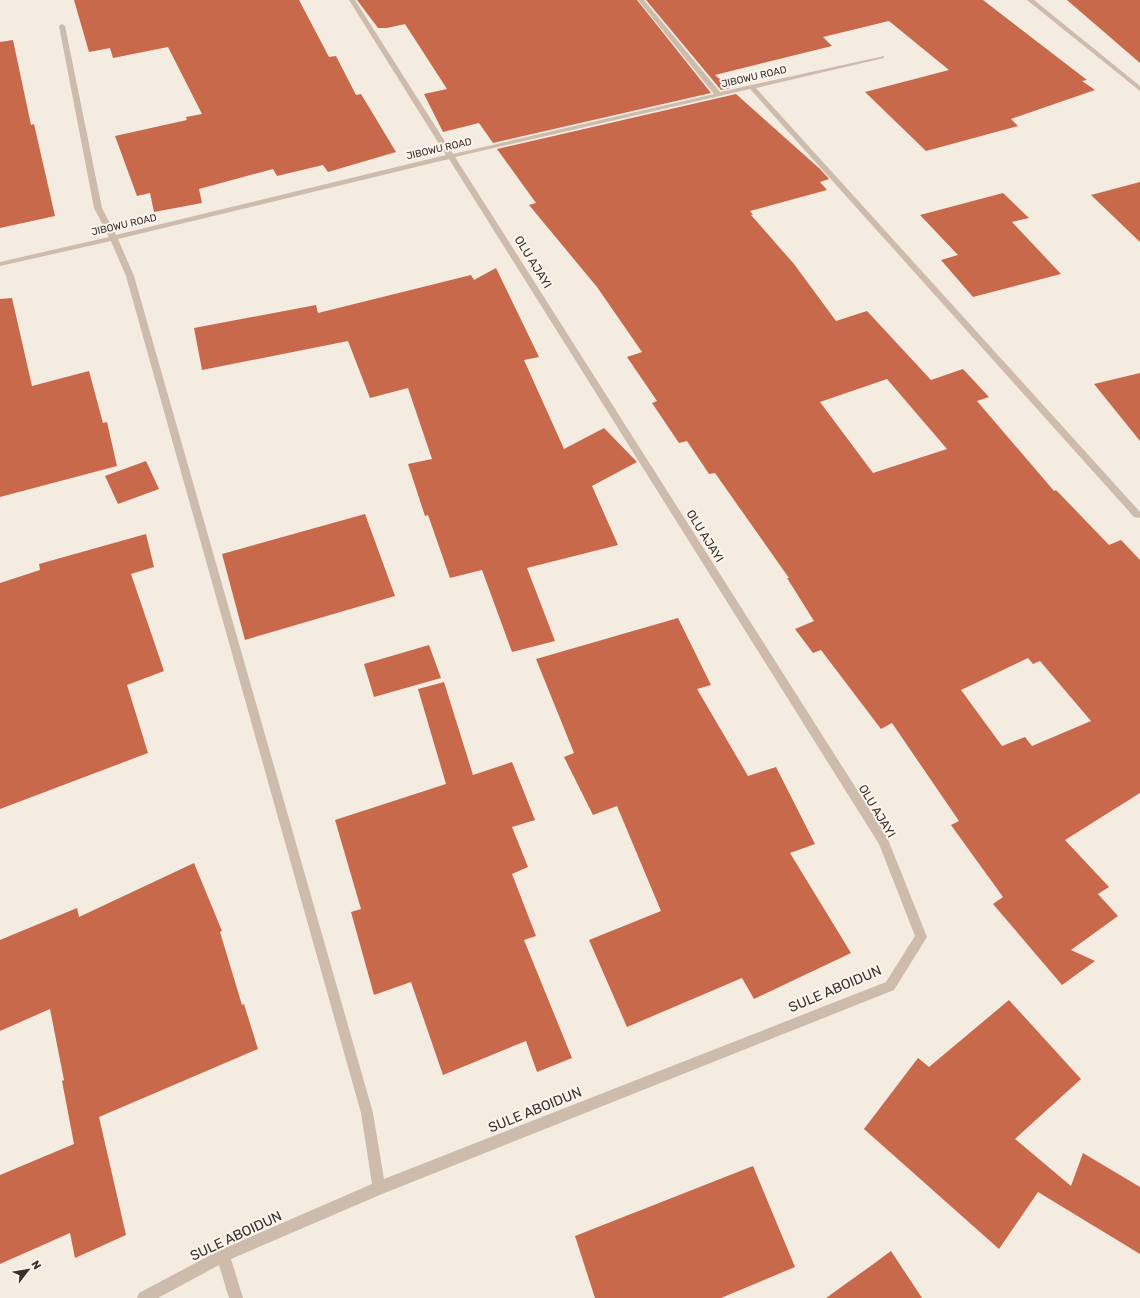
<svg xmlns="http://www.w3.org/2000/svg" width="1140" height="1298" viewBox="0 0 1140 1298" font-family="Rubik,sans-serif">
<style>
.building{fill:#c8694b;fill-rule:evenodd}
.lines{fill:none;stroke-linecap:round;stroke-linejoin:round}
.street{fill:#cdbbac;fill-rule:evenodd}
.labels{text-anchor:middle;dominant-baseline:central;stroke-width:4;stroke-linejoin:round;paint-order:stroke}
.far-street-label{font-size:10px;fill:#3b302b;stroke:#fbf5ee}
.street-label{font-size:12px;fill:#3b302b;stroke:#fbf5ee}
.near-street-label{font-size:14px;fill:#3b302b;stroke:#fbf5ee}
</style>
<rect width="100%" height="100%" fill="#f4ebe1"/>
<g class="building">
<polygon points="74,0 299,0 329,57 336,56 356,95 361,94 396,152 328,172 323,165 277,176 273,169 199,189 202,203 154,212 150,193 137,196 115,136 187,120 186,117 202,114 168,47 113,58 110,48 89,52"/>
<polygon points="357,0 637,0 711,93 493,143 479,123 443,132 424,94 447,89 405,24 387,28 378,28"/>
<polygon points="646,0 983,0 1087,80 1082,81 1095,90 1011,119 1018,126 926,151 865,92 949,70 889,21 823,37 832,46 715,75 730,88 721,90"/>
<polygon points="1067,0 1140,0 1140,63"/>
<polygon points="13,40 31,125 34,124 55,216 0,228 0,42"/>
<path d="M736,94l84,75 9,10 -9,3 7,8 -77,21 3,4h-2l43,49 42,57 31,-10 64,69 32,-11 26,28 -12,4 77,90 2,-1 53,55 12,-5 19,20v233l-75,47 44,47 -11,7 20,22 -47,34 24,11 -33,24 -69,-81 10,-7 -52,-72 8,-4 -67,-98 -11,6 -60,-79 -8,3 -18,-24 19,-8 -27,-43h2l-74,-105 -6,1 -22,-33 -8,2 -27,-40 5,-2 -30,-44 15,-5 -45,-65 -68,-82 7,-2 -39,-54zM887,379l60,70 -74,24 -53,-71zM1028,658l5,6 7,-3 51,60 -59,25 -7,-9 -23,9 -41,-56z"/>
<polygon points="1140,182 1140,242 1091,195"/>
<polygon points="1003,193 1029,218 1012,222 1061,274 973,297 941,260 958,255 920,215"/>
<polygon points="496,268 539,357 524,360 564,449 604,428 637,462 592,486 618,545 527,568 555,641 512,652 482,570 450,578 428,515 425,516 408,464 432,459 408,388 370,398 348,341 202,370 194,328 316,305 318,313 471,275 474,280"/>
<polygon points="12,298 32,386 89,371 103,423 107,422 117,466 0,497 0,299"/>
<polygon points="1140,373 1140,441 1094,384"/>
<polygon points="146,461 159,489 118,504 105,476"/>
<polygon points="365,514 395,596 245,640 222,554"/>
<polygon points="146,534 154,567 131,574 164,671 127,685 148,753 0,809 0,583 40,570 39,564"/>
<polygon points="678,618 711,685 697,689 748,776 776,767 815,844 790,853 851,953 754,999 742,978 627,1027 589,940 661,911 617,806 593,815 564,757 574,753 536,659"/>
<polygon points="429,645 441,678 374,697 364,664"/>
<polygon points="444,682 473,775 512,762 535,820 512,827 528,867 512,874 536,936 524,940 572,1058 537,1072 526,1041 443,1075 411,982 374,995 351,912 361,909 335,820 446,784 418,689"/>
<polygon points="194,863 222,931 220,932 242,1005 244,1004 258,1049 99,1117 126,1235 75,1258 70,1233 0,1264 0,1175 74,1144 62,1081 64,1080 50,1009 0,1031 0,940 77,908 79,917"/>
<polygon points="1009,1000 1081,1079 1015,1139 1071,1186 1083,1153 1140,1187 1140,1254 1038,1192 999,1249 864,1129 918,1058 929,1067"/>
<polygon points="753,1166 795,1267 721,1298 595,1298 575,1236"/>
<polygon points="891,1251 922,1298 826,1298 872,1265"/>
</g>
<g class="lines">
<g class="street">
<path d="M349,0h6l98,154 261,-60 -76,-94h6l76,92 164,-36v2l-128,30 384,424v6l-6,-1 -384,-428 -295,68 432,680 40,100 -33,53 -512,204 -151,65 12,39h-14l-10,-33 -61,33h-21l2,-5 79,-42 154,-67 -11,-71 -235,-837 -15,-35 -111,25v-4l109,-25 -15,-29 -35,-182 3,-2 3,2 37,182 14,27 330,-80zM449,159l430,685 36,92 -29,46 -502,197 -11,-66 -239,-837 -16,-37z"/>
<polygon points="1027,0 1034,0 1140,86 1140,91"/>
</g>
</g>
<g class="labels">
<g class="far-street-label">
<text transform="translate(754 77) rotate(-13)">JIBOWU ROAD</text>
<text transform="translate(439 149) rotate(-13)">JIBOWU ROAD</text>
<text transform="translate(124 225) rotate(-13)">JIBOWU ROAD</text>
</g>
<g class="street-label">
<text transform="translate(533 262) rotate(58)">OLU AJAYI</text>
<text transform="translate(705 536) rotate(58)">OLU AJAYI</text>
<text transform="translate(877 811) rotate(59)">OLU AJAYI</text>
</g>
<g class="near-street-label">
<text transform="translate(835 989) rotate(-23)">SULE ABOIDUN</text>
<text transform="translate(535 1110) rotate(-22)">SULE ABOIDUN</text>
<text transform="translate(236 1236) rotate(-25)">SULE ABOIDUN</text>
</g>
</g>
<g transform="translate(28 1270) rotate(59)" stroke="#fbf5ee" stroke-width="3" paint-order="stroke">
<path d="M0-3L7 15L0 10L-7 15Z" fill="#3b302b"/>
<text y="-6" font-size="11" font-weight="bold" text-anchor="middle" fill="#3b302b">N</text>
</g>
</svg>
